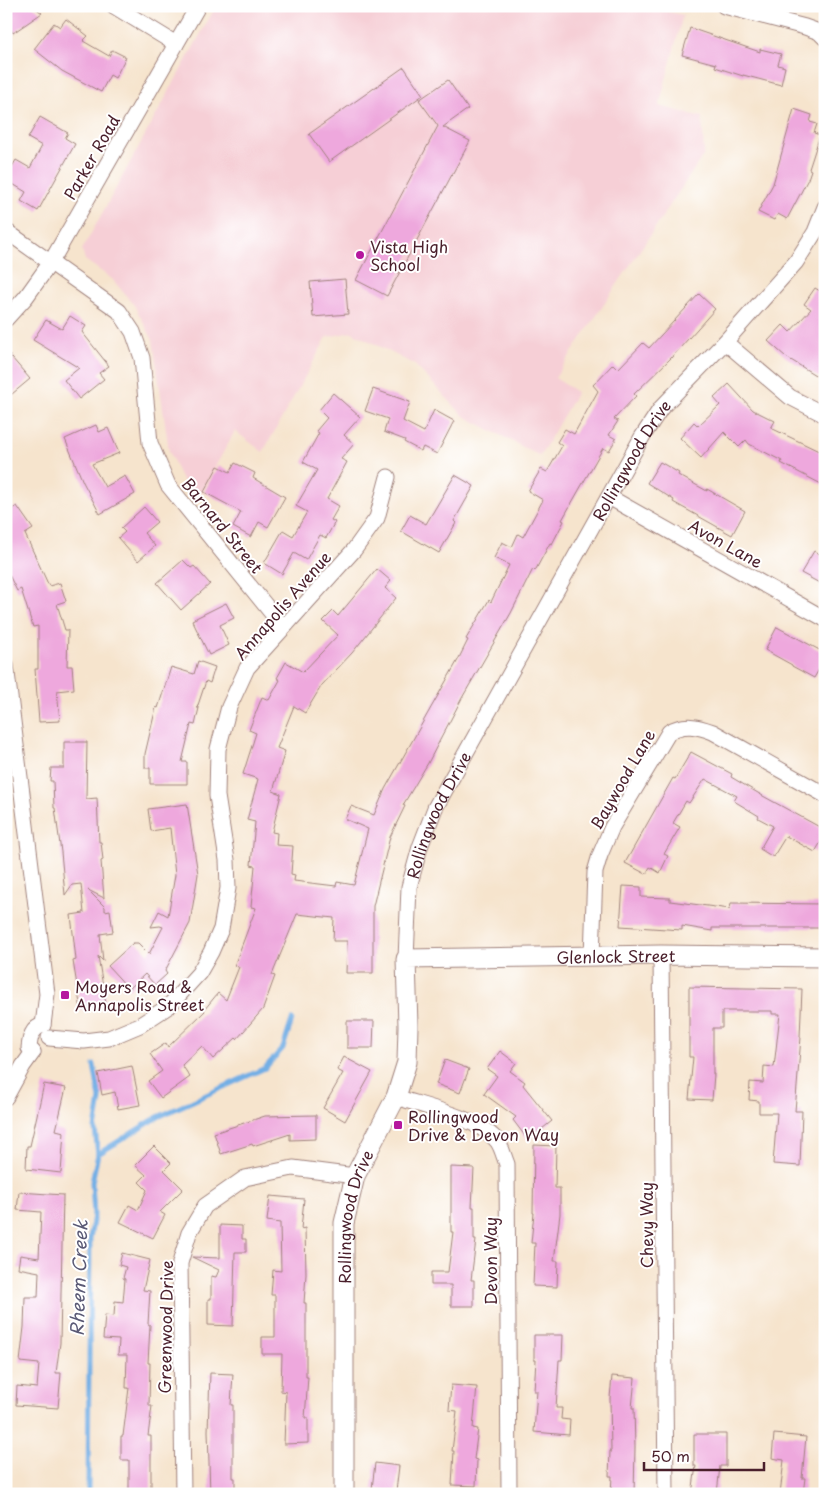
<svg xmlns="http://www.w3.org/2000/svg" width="831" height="1500" viewBox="0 0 831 1500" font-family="'Playpen Sans',sans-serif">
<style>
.built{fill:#f6cfd6}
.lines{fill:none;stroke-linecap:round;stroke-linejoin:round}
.stream{stroke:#73afe5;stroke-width:5}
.building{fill:#eea8dd}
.minor-casing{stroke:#a0827c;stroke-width:17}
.tertiary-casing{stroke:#a0827c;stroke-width:21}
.minor{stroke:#fff;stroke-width:15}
.tertiary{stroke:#fff;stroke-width:19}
.poi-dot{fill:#b5179e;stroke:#fff;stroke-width:2}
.labels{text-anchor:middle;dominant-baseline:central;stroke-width:4;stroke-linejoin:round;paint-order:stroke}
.street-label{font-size:16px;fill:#4a1f2b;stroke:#fff}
.poi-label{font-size:16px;fill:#4a1f2b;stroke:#fff;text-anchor:start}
.water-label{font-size:18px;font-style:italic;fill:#5a5975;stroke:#fff}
</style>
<rect width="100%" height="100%" fill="#fff"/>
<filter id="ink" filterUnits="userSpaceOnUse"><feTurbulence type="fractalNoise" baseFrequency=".02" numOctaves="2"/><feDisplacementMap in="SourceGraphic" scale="10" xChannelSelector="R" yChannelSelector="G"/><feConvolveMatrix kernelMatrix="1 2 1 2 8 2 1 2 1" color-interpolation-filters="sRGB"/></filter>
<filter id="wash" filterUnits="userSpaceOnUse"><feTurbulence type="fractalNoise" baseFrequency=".0096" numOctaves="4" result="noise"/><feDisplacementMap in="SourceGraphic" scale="20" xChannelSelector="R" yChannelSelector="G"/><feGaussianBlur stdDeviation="1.12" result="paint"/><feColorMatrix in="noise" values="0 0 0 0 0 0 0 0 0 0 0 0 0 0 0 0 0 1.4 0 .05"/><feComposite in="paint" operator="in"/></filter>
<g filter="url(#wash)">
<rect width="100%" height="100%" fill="#f6e4cd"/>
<polygon class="built" points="216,6 644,6 683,15 659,106 702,117 704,154 555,378 577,392 540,456 464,416 415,365 352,332 327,337 263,452 235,431 198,498 181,478 169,451 153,340 134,305 112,279 85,260 82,250"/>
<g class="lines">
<g class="stream">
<polyline points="98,1154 158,1117 265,1068 283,1048 292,1020"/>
<polyline points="88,1494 90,1239 94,1215 92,1182 98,1154 95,1129 100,1099 94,1065"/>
</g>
</g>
<g id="blocks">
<g class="building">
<polygon points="6,6 33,6 42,13 13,33 6,23"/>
<polygon points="66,19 88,36 83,41 109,56 112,50 126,57 115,78 110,75 101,92 62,71 34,49 54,23 60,27"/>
<polygon points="690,28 760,52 760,49 781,54 778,65 785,67 781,85 743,75 743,76 715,67 716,64 682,55"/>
<polygon points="404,67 423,95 329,162 309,134"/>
<polygon points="448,80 468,109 443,127 470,141 387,296 356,280 438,126 419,100"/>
<polygon points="794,109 812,115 810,122 817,124 814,133 820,135 809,169 811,170 808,179 787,219 778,214 774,220 758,212 773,184"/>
<polygon points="40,117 68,133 65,138 75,144 38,211 21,201 26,192 6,180 6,177 16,160 30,168 42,146 28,138"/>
<polygon points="345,279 348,314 313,317 310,282"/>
<polygon points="815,288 825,294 825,370 820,378 786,357 768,341 783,325 790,332 811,309 804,304"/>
<polygon points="699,294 715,309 671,358 634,394 636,396 614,419 618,421 609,435 616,439 609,451 603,448 562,520 564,521 552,544 550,543 535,571 533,569 511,613 462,698 428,763 403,805 405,806 390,837 373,906 373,973 346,973 347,941 333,941 334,918 297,914 272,975 275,976 263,1009 237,1039 236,1038 213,1059 202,1046 182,1065 190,1077 161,1098 148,1081 162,1071 150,1054 166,1043 168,1047 205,1011 204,1010 218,993 226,1000 239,967 234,966 256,908 251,907 255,866 251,865 255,822 247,820 258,779 243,774 256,733 249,730 262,697 269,700 280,680 277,678 286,662 303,672 338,635 323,621 333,611 338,616 377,569 391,581 385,588 396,598 352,653 322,685 305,713 294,706 277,748 285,751 273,791 281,794 272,832 277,833 276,845 293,846 291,874 295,875 294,881 336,886 337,882 354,885 368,829 345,819 351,806 374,815 385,789 458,660 468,640 466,639 489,600 491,602 509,565 494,558 502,542 512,547 518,534 523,537 543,500 528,491 541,469 547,472 562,446 557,442 565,429 574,434 598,391 593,385 613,364 618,369 643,343 649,348"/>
<polygon points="70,316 86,326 82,332 109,366 99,373 104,379 79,399 64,380 79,368 33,340 46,320 62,329"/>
<polygon points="6,351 30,379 6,399"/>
<polygon points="729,384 753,410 775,421 771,428 825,454 825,486 781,463 782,461 749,444 746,440 739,447 724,432 701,458 680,438 694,422 698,426 720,405 714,398"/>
<polygon points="373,389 410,402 403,421 424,432 434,410 454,421 437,454 423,447 421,451 404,442 405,440 384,432 388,419 365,411"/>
<polygon points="333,393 360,417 344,435 354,444 341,459 347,462 327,499 339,506 331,520 335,522 326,538 320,535 306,560 294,553 282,574 264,563 283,530 293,536 307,512 296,506 317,470 303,462 319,433 316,431 327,418 319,410"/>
<polygon points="96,425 99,432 108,428 119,453 92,464 105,487 125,476 135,494 100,514 83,482 65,439"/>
<polygon points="660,462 679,473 678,475 707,491 707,489 745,511 732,535 673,502 674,500 647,483"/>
<polygon points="235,463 255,473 253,478 285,497 268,527 259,522 251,537 233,527 241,512 204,492 218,466 230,472"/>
<polygon points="455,475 474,486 454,521 456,523 439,553 401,531 410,515 426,524"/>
<polygon points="17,506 33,529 25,534 49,586 60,583 66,601 57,604 65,630 68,630 67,666 72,666 74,689 57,691 60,721 39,722 35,669 38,669 38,626 33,627 21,589 17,591 6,569 6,513"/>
<polygon points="144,507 157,522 144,533 155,546 138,561 118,538 125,532 121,528"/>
<polygon points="814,551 825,557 825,586 801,573"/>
<polygon points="183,560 191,568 194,566 210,584 181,610 157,583"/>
<polygon points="226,603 234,618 220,625 229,645 209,655 192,620"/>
<polygon points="777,627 825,653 825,659 814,678 792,666 792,665 765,650"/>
<polygon points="198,661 215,667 210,683 206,681 197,708 199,708 195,725 191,724 182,762 187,762 187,784 150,784 150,768 145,768 145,754 156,707 158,708 171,667 194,674"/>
<polygon points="64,742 87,742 86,799 97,798 99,842 101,842 103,860 101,861 104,898 88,890 105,907 105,911 110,910 113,932 100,934 103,961 98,956 106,1005 81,1010 73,961 76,960 71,915 84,913 81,884 72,885 65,895 61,852 55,808 54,808 53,781 50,781 51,768 64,768"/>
<polygon points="691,752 732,774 731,777 763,796 825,830 825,835 815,852 786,836 773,857 760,849 773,826 758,818 759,816 734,801 737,796 705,779 689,803 686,801 673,823 680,827 664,854 668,856 660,873 650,867 646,874 625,863 673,778 675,779"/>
<polygon points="187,804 198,874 190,923 165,971 167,974 155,985 145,974 129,989 108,966 133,943 138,943 149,954 163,927 160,926 151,927 159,911 168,916 175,875 170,828 151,831 148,809"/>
<polygon points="623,886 641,887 641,897 670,898 670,901 730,909 731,903 825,904 825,928 712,928 712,931 682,926 682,930 620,926"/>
<polygon points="689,987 802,989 800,1037 801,1037 795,1111 802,1111 800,1166 773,1164 777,1113 759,1113 759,1101 749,1100 750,1082 763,1083 764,1066 774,1067 780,1014 772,1014 772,1011 722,1011 722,1028 713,1028 713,1074 714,1074 712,1100 689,1099 693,1057 689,1057"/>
<polygon points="347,1021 374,1021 373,1048 347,1048"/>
<polygon points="500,1051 516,1063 510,1071 525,1082 523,1085 552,1121 528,1140 513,1120 516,1117 484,1094 497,1076 487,1069"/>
<polygon points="344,1057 372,1072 345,1121 323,1108 343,1073 337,1070"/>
<polygon points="445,1060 469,1069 460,1093 436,1084"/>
<polygon points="132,1066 140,1105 118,1109 115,1092 102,1095 98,1073"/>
<polygon points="44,1084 66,1088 56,1130 64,1132 61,1173 26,1169 27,1146 30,1146"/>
<polygon points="316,1115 316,1139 290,1140 290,1134 253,1146 252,1144 221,1154 214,1133 265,1116"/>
<polygon points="534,1145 556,1146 555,1188 560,1188 560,1214 554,1261 558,1261 557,1287 533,1286 535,1243 531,1243 534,1213 533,1213"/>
<polygon points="154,1146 171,1163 164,1170 183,1189 160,1212 165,1215 153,1238 120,1222 129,1205 138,1210 147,1190 139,1182 146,1175 135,1165"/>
<polygon points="451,1167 474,1168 472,1207 474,1207 474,1240 476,1240 471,1280 474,1280 474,1306 451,1306 451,1285 431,1285 431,1272 448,1272 453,1232 451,1232"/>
<polygon points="19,1192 63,1195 60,1343 56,1373 61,1373 58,1408 16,1405 17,1386 37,1388 39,1364 20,1362 24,1327 25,1297 38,1297 39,1272 18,1268 20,1255 39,1258 41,1212 17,1210"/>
<polygon points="270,1196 304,1199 301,1229 305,1228 306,1274 304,1303 306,1303 306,1377 308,1377 305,1418 308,1418 308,1443 284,1444 286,1392 281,1391 282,1354 262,1354 262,1337 275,1337 275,1295 271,1295 273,1270 281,1271 280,1223 267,1221"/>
<polygon points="220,1225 242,1226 242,1239 246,1239 246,1252 235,1252 233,1326 208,1325 208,1299 211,1299 211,1276 216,1277 219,1270 192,1257 220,1258"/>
<polygon points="122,1253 150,1260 143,1290 150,1291 148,1324 150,1325 148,1363 150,1363 149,1406 152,1406 148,1436 151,1436 151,1494 129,1494 129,1460 121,1460 121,1436 123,1436 129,1388 126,1388 127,1355 118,1355 119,1340 103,1339 105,1315 114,1316 115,1301 123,1302 125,1279 123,1278 126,1267 119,1265"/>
<polygon points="534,1335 563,1335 562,1360 559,1360 556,1408 562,1408 561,1419 570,1420 569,1435 534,1432 537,1391 534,1391 536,1360 534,1360"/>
<polygon points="210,1373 233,1374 231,1405 233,1405 233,1478 235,1478 235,1494 210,1494 208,1431"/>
<polygon points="612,1376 635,1378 632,1408 634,1408 635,1447 634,1494 611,1494 612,1476 609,1476 610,1451 611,1451 610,1398"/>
<polygon points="451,1385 477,1387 473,1428 478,1429 474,1459 477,1460 476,1486 452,1485 454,1451 452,1451 457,1411 449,1410"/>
<polygon points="694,1434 726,1434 726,1466 720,1466 717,1494 692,1494 696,1466 694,1466"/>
<polygon points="774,1434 806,1437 802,1478 805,1478 803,1494 780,1494 784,1460 772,1458"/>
<polygon points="375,1463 399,1466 396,1491 372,1489"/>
</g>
</g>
</g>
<g filter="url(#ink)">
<use href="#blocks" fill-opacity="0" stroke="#a0827c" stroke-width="1"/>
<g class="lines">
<g class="minor-casing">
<g id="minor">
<polyline points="114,6 176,44"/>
<polyline points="724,6 805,27 819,32 825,38"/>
<polyline points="6,231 119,311 133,332 142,358 150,443 168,485 283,627"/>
<polyline points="6,319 26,297 51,262 198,6"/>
<polyline points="725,342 790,397 825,415"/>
<polyline points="609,497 825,619"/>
<polyline points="6,665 47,994 43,1025"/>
<polyline points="661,955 666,1494"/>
<path d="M592,956l3,-84 5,-17 12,-28 57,-95c15,-9 28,-6 44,0l112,63"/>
<path id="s1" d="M406,959l3,-72 11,-40 15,-39 207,-371 19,-29 64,-66 71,-80 19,-30 10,-25"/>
<polyline points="49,1038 84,1041 109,1038 140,1025 169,1006 199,973 211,952 221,929 228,888 227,860 217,796 218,749 229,707 247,668 354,550 377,518 388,477"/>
<path d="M33,1052l-4,-4c1,-11 3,-20 14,-23"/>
<polyline points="6,1097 23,1066 33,1052"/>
<path d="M396,1097c29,10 84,21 102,45 4,6 6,15 9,22l2,330"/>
<polyline points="183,1494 180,1263 189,1233 205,1206 245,1178 293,1168 355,1176"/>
</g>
</g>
<g class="tertiary-casing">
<g id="tertiary">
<path id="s2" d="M344,1494v-271l11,-47 41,-79 11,-35 1,-36 -2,-67 255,-4 164,2"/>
</g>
</g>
<use href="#minor" class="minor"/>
<use href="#tertiary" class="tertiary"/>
</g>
</g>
<g class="poi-dot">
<circle cx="360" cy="255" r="5"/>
<rect x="60" y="990" width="10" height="10" rx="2.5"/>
<rect x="393" y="1120" width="10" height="10" rx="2.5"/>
</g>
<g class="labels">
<g class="street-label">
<text transform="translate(91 157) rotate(-60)">Parker Road</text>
<text stroke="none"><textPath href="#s1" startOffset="555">Rollingwood Drive</textPath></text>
<text transform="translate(223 525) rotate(51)">Barnard Street</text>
<text transform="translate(726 543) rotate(29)">Avon Lane</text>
<text transform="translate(282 605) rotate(-49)">Annapolis Avenue</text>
<text transform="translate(622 779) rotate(-60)">Baywood Lane</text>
<text stroke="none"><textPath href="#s1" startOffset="150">Rollingwood Drive</textPath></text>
<text stroke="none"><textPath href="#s2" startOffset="758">Glenlock Street</textPath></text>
<text stroke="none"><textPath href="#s2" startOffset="279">Rollingwood Drive</textPath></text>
<text transform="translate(646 1225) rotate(-90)">Chevy Way</text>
<text transform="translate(490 1261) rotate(-90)">Devon Way</text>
<text transform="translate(165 1327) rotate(-89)">Greenwood Drive</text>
</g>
<g class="poi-label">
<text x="370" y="246">Vista High<tspan x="370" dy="18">School</tspan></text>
<text x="75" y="986">Moyers Road &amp;<tspan x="75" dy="18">Annapolis Street</tspan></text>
<text x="408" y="1116">Rollingwood<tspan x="408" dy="18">Drive &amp; Devon Way</tspan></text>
</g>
<g class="water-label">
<text transform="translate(78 1278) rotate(-88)">Rheem Creek</text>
</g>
</g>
<rect width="831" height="1500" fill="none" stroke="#fff" stroke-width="25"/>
<path d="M644 1462v8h120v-8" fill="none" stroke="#4a1f2b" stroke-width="2.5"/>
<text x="651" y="1462" font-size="15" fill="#4a1f2b" stroke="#ffffff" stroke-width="4" paint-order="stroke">50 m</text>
</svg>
